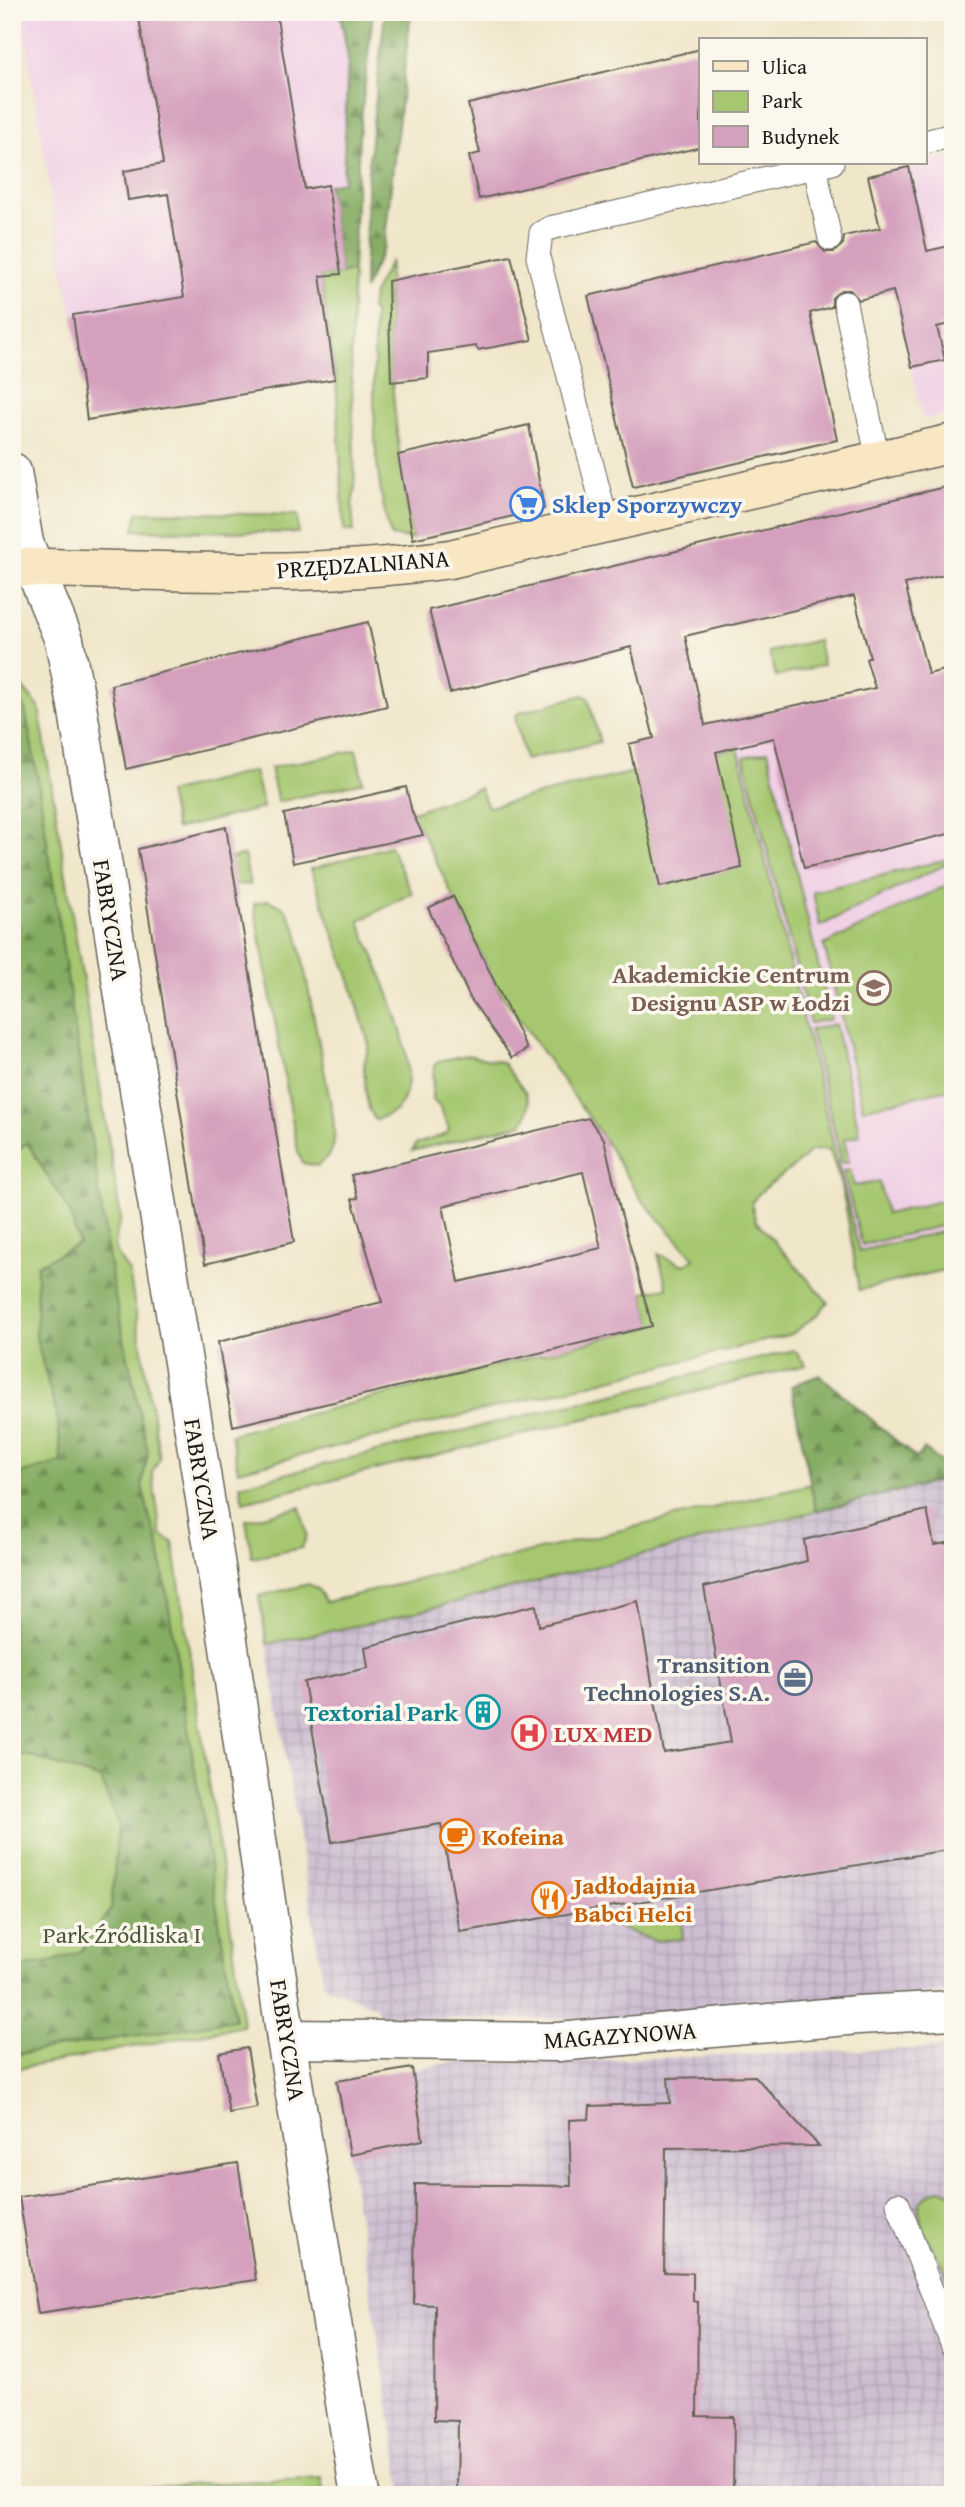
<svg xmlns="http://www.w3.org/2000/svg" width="965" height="2507" viewBox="0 0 965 2507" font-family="'Gentium Book Plus',serif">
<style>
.built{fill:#f0d0e5}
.industrial{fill:url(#industrial-grid)}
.green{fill:#a6c76f;stroke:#617246;stroke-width:2}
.forest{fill:url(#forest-firs);stroke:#50643f;stroke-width:2}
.building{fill:#d5a0be;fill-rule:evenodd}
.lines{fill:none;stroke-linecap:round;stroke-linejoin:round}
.lane-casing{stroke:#666359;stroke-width:25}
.street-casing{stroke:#666359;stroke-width:41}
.secondary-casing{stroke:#666359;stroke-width:41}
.lane{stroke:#fff;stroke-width:23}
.street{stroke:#fff;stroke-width:38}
.secondary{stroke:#f9e7c3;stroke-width:38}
.labels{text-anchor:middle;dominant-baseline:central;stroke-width:7;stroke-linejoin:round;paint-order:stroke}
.shop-label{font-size:24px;font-weight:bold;fill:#366cbe;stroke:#fbf7ec;text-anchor:start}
.street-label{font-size:24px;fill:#1c1c1c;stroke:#fbf7ec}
.education-label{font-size:24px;font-weight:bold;fill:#785e54;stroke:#fbf7ec;text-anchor:end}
.service-label{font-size:24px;font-weight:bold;fill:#4e5e75;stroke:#fbf7ec;text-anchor:end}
.culture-label{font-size:24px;font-weight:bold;fill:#0d838f;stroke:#fbf7ec;text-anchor:end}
.health-label{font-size:24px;font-weight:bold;fill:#be3a42;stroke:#fbf7ec;text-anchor:start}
.food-label{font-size:24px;font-weight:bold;fill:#c56008;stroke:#fbf7ec;text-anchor:start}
.park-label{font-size:24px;fill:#4c5839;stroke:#fbf7ec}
</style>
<defs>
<pattern id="industrial-grid" width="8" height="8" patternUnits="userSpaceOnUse" patternTransform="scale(1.75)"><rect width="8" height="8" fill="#cebed2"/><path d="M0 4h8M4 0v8" fill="none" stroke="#b0a3b4"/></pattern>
<pattern id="forest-firs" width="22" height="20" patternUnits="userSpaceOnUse" patternTransform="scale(1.75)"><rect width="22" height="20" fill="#84ac62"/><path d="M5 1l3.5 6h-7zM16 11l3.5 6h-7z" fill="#6b8b50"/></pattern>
</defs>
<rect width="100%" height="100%" fill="#fbf7ec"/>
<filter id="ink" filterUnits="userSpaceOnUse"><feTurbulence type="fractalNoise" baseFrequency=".0143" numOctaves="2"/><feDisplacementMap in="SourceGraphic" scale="14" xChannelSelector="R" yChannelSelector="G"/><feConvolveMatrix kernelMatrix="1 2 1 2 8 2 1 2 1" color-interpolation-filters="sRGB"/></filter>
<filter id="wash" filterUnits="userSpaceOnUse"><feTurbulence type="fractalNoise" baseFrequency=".00686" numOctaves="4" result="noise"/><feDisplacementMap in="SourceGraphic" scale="28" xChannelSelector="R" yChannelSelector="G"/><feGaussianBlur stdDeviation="1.57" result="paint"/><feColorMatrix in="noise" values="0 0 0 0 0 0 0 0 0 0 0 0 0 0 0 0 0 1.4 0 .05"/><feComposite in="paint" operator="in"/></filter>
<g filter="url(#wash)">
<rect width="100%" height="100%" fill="#f0e6ca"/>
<g class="built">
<polygon points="21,12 340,12 348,58 343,182 328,185 341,274 320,277 335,379 87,420 73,315 65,282"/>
<polygon points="953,155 953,412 923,420 868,176"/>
<polygon points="953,697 953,1229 859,1252 738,747"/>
</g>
<g class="industrial">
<polygon points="953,1478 953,1992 606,2018 486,2019 377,2016 377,2007 324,1986 267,1644 380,1621"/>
<polygon points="953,2047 953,2495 403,2495 337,2081 457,2062 556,2062"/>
</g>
<g class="green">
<path d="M391,260c-4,27 -2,53 -1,81 2,67 11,131 23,198l-22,-3c-22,-71 -16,-149 -17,-223l-3,-3 2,-16z"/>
<polygon points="353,270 351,356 355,487 352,506 354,531 344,531 336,379 320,276 341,274"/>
<polygon points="138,512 298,515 298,533 134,530"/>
<polygon points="818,640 823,665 776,677 769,652"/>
<path d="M12,675l27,32 82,512c-9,23 -8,34 8,52l31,187 -8,14 9,63 12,7 60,401 10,83 -231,44z"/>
<polygon points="583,695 588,698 600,742 525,760 515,718 518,713"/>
<path d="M738,747l121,504 94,-22v39l-94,22c-8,-46 -12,-97 -30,-141l-19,2c-16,21 -47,32 -59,53l5,17 72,81 -9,11 -27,21 -554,137 -7,-37 421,-108 -9,-34 24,-4 -9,-34 26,11 10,-7 -53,-59 -37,-60 -108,-153 -77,-160 -9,-13 70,-25 8,19z"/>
<polygon points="356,750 363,782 278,802 270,768"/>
<polygon points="768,751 831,1019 810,1023 744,757"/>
<polygon points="254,771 263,808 176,829 168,793"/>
<path d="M390,846l22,47 -53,28c16,41 70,148 40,186 -5,7 -16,10 -24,13l-6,-11 -3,-15 -2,-28 5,-22 -18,-61 -40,-114z"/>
<polygon points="244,855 250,885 147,878"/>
<polygon points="953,858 953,861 820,926 813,892"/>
<polygon points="953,882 953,1088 863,1109 824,945"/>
<path d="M269,900l17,9 11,22 36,185c2,24 5,33 -15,50l-15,-3 -5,-11 -44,-248z"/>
<polygon points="835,1024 860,1135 844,1139 849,1162 842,1163 810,1030"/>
<polygon points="466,1055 502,1062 525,1092 529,1103 527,1115 522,1124 412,1151 416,1144 447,1134 449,1129 439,1106 432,1099 434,1066 439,1061"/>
<polygon points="850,1170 854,1186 879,1182 886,1214 953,1198 953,1223 862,1245 843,1171"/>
<polygon points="794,1350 806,1365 243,1502 240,1485"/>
<polygon points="811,1484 816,1511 380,1621 267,1644 259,1596 309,1584 318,1589 326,1602"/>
<polygon points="300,1507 307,1535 302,1548 252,1558 246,1520"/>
<polygon points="681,1913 683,1939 655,1941 612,1925"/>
<path d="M940,2189l9,2 4,5v88c-9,-16 -42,-66 -32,-83 4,-6 12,-9 19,-12z"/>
<polygon points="321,2477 324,2495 21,2495"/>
</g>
<g class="forest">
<polygon points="340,12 373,12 359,137 353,270 341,274 328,185 343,182 348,58"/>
<polygon points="385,12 411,12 384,247 364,290 368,168"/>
<polygon points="12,693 25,708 38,780 113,1287 148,1452 142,1485 150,1519 158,1540 235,2020 12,2055 12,1968 54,1961 81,1951 111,1909 118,1825 101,1779 26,1755 12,1756 12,1469 19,1474 61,1462 58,1420 36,1338 37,1265 79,1244 69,1211 27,1143 12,1154"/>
<polygon points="820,1375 916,1458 924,1449 953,1471 953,1478 816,1511 791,1386"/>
</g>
<g id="blocks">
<g class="building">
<polygon points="138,12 276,12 305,189 328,185 341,274 320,276 335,379 87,420 73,315 184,297 168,194 128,200 124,171 163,164"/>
<polygon points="701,49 701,147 479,199 469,156 480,153 468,104"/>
<polygon points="909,167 927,251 953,245 953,323 937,327 945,360 912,367 893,291 859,300 850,290 841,290 832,298 832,307 810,313 837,440 633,487 588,296 816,242 825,252 834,252 843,244 844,236 880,228 868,176"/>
<polygon points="511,256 532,340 478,350 476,346 428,353 428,378 391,382 388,281"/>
<polygon points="529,425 544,509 413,539 398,455"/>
<path d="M953,485v88l-48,11 23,90 25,-6v165l-149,35 -30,-130 -58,14 26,116 -82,19 -31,-143 25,-6 -23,-91 -181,46 -21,-83zM854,596l16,61 -4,2 9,29 -170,37 -20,-89z"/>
<polygon points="368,622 387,706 126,769 111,685"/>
<polygon points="406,787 412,812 423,835 293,863 284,814"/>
<polygon points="226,827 294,1242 205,1264 138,849"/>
<polygon points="453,896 527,1049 512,1058 470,998 428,908"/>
<path d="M588,1118l16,21 16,70 32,117 -419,100 -15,-84 164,-40 -30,-103 6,-1 -7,-23zM583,1172l18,76 -142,34 -16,-76z"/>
<polygon points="927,1510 934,1545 953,1542 953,1849 460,1932 441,1824 332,1842 304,1682 368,1668 365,1647 536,1605 539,1626 638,1601 664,1753 731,1742 704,1587 807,1561 804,1540"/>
<polygon points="247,2048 257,2108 229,2113 219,2053"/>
<polygon points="412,2068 423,2140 350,2155 337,2081"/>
<polygon points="755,2076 819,2146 666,2148 664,2272 693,2273 693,2301 698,2302 697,2416 734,2417 733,2495 457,2495 458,2421 434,2420 435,2305 414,2304 415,2184 571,2186 569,2120 589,2119 590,2106 670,2103 668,2078"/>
<polygon points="238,2163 256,2280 38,2313 19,2197"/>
</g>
</g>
</g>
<g filter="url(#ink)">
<use href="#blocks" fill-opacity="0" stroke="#666359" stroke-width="2"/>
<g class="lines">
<g class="lane-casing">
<g id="lane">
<polyline points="925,142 953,135"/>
<polyline points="815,167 830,239"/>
<polyline points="845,303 878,460"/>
<polyline points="607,523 538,257 541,233 550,228 832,163"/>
<polyline points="898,2204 953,2346"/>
</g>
</g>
<g class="street-casing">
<g id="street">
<polyline points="12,472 24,543 64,640 77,705 229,1647 286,2039 360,2495"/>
<polyline points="286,2039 558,2042 858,2015 953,2010"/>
</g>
</g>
<g class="secondary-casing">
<path id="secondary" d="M12,567c144,4 296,12 438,-8l503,-116"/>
</g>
<use href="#lane" class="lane"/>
<use href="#street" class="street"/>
<use href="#secondary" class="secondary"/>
</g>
</g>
<defs>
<g id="supermarket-ring" transform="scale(1.75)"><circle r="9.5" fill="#fbf7ec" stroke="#3f7fe0" stroke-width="1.5"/><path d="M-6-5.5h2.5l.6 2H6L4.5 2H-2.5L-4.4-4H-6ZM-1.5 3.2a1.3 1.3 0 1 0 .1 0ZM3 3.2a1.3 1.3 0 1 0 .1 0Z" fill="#3f7fe0"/></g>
<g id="university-ring" transform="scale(1.75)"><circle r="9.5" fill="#fbf7ec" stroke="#8d6e63" stroke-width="1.5"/><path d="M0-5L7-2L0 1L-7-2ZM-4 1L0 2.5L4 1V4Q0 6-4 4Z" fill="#8d6e63"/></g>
<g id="office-ring" transform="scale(1.75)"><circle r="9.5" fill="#fbf7ec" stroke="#5c6f8a" stroke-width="1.5"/><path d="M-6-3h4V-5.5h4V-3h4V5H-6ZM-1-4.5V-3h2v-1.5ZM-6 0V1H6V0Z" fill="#5c6f8a"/></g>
<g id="building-ring" transform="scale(1.75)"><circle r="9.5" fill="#fbf7ec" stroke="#0f9aa8" stroke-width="1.5"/><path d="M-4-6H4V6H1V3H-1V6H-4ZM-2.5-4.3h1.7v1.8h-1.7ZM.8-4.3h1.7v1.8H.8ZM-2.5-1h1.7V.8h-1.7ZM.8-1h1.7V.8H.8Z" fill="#0f9aa8"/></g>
<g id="hospital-ring" transform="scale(1.75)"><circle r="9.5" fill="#fbf7ec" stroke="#e0444e" stroke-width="1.5"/><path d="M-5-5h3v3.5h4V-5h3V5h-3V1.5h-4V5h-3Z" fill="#e0444e"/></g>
<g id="cafe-ring" transform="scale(1.75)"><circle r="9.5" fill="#fbf7ec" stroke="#e8710a" stroke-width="1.5"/><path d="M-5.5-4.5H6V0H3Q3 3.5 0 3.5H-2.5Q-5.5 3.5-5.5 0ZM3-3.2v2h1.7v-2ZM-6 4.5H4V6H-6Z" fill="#e8710a"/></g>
<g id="restaurant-ring" transform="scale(1.75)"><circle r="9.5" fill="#fbf7ec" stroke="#e8710a" stroke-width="1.5"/><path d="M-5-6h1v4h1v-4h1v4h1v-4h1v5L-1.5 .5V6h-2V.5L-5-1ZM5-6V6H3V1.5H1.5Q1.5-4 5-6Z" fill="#e8710a"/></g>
</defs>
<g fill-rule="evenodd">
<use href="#supermarket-ring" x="527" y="504"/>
<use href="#university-ring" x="874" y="988"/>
<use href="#office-ring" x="795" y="1678"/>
<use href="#building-ring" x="483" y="1712"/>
<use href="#hospital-ring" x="529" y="1733"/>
<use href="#cafe-ring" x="457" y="1836"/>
<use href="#restaurant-ring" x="549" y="1899"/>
</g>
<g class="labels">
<g class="shop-label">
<text x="552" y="504">Sklep Sporzywczy</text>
</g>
<g class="street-label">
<text transform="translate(363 564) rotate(-4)">PRZĘDZALNIANA</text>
<text transform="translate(111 920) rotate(81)">FABRYCZNA</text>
<text transform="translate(202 1479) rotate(81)">FABRYCZNA</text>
<text transform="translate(620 2035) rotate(-4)">MAGAZYNOWA</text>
<text transform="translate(288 2040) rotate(81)">FABRYCZNA</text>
</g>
<g class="education-label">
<text x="850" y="974">Akademickie Centrum<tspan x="850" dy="28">Designu ASP w Łodzi</tspan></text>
</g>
<g class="service-label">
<text x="770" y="1664">Transition<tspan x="770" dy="28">Technologies S.A.</tspan></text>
</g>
<g class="culture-label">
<text x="458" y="1712">Textorial Park</text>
</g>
<g class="health-label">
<text x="554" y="1733">LUX MED</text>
</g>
<g class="food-label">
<text x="482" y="1836">Kofeina</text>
<text x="574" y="1885">Jadłodajnia<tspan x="574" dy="28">Babci Helci</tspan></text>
</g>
<g class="park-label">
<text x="122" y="1934">Park Źródliska I</text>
</g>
</g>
<rect width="965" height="2507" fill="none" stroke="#fbf7ec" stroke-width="42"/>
<rect x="699" y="38" width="228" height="126" fill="#fbf7ec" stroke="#a29f99" stroke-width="2"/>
<rect x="713" y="61" width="35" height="10" fill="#f9e7c3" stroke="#a29f99" stroke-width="2"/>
<text x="762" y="74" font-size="21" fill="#1c1c1c">Ulica</text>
<rect x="713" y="91" width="35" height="21" fill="#a6c76f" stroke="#a29f99" stroke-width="2"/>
<text x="762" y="108" font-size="21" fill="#1c1c1c">Park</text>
<rect x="713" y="126" width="35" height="21" fill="#d5a0be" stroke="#a29f99" stroke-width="2"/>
<text x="762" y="144" font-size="21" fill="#1c1c1c">Budynek</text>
</svg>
